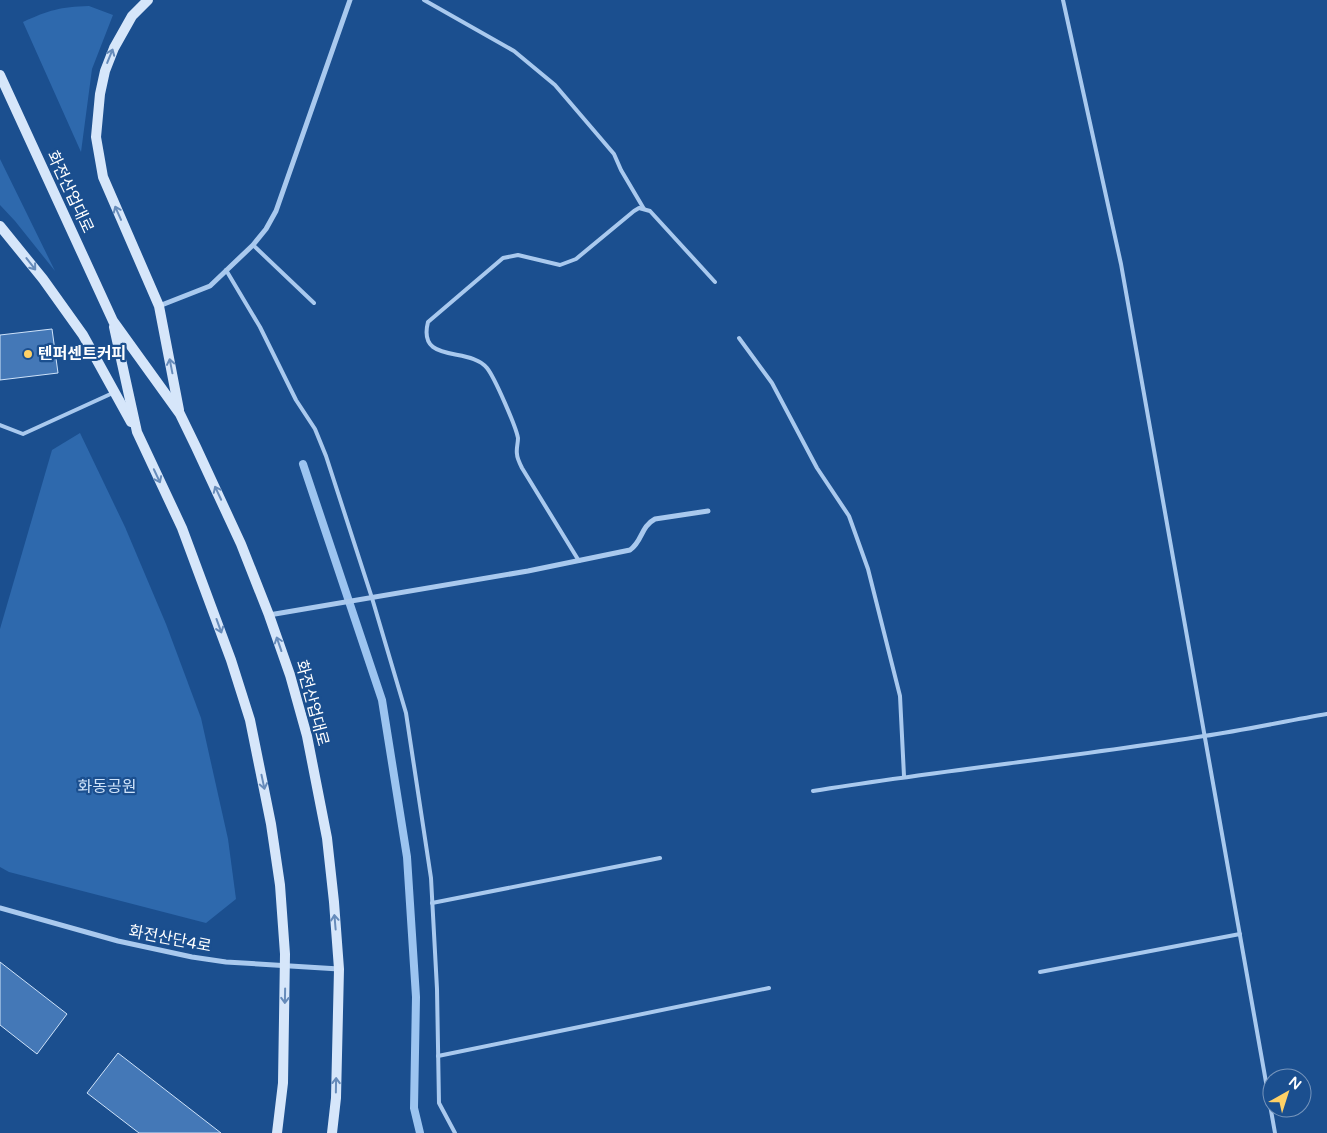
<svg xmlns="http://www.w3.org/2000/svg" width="1327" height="1133" viewBox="0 0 1327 1133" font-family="'Varela Round','Noto Sans KR',sans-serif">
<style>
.green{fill:#2e69ad}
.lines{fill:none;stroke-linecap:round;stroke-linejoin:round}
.stream{stroke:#9cc4f0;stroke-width:8}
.building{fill:#4478b7;stroke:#cfe3fa}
.lane{stroke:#a9c9ee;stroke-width:4}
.street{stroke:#a9c9ee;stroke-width:5}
.secondary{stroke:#d6e6fa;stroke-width:10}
.oneway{stroke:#668bba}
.poi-dot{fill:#ffd166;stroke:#1b4f8f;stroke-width:2}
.labels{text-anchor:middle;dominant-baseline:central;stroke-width:4.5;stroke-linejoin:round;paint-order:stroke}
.street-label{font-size:16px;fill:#fff;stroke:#1b4f8f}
.poi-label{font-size:16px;font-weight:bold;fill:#fff;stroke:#1b4f8f;text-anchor:start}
.park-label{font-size:16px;fill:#cfe3fa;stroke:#1b4f8f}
</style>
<rect width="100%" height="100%" fill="#1b4f8f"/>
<g class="green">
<path d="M89,6l24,9 -21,54 -11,83 -58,-130c26,-12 37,-15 66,-16z"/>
<polygon points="0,159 55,271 15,221 0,205"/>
<polygon points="80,433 125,527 166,624 201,718 228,839 236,899 206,923 9,872 0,867 0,629 52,450"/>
</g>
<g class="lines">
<polyline class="stream" points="303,464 382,700 407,857 416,997 414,1108 420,1133"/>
</g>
<g class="building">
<polygon points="52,329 58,373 0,380 0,335"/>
<polygon points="0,962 67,1014 37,1054 0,1025"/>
<polygon points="118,1053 221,1133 139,1133 87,1093"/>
</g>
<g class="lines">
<g class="lane">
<polyline points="424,0 514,51 555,85 614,154 621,170 644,209"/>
<polyline points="1063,0 1121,264 1275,1133"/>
<polyline points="253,245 314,303"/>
<polyline points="226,270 260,327 296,400 315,429 326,456 372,598 406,713 431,878 437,989 439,1103 455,1133"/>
<polyline points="739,338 772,383 817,468 849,516 868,569 900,696 904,776"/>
<polyline points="0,425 23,434 115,392"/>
<path d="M579,561l-57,-93c-2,-4 -5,-10 -5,-14 -1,-5 1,-10 1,-16 -2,-11 -23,-60 -31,-70 -17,-22 -70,-3 -59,-46l75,-64 15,-3 42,10 16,-6 58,-48 5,-3 11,3 65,71"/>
<path d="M813,791c130,-21 261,-34 391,-55 41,-6 82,-15 123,-22"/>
<polyline points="432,903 660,858"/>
<polyline points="1040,972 1240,934"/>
<polyline points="438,1056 769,988"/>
</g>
<g class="street">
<polyline points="159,306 210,286 253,245 266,229 276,211 350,0"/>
<path d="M269,615l259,-44 102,-21c13,-9 10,-23 25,-31l53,-8"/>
<polyline points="0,908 118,941 192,957 226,962 339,969"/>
</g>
<g class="secondary">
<polyline points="148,0 132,16 114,48 105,71 100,94 96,137 103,177 159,306 179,410"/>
<polyline points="0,75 113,321 180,414 196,447 241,544 269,615 290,675 307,736 327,838 334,902 339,969 336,1098 332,1133"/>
<polyline points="0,226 43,279 83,335 131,422"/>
<polyline points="114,327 137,432 182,528 231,660 250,720 271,824 280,885 285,954 283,1083 277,1133"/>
</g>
</g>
<defs><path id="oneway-shaft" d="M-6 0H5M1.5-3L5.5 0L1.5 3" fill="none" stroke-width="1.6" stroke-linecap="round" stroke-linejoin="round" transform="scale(1.25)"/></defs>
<g class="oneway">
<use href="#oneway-shaft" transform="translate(110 56) rotate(-68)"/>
<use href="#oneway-shaft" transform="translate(118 213) rotate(-114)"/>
<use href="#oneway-shaft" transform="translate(31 264) rotate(52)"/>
<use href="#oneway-shaft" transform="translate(171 366) rotate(-101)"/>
<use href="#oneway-shaft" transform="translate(157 476) rotate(65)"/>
<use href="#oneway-shaft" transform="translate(218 493) rotate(-115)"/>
<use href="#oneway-shaft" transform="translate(219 626) rotate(70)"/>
<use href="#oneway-shaft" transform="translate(279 644) rotate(-109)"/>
<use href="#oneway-shaft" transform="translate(263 782) rotate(78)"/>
<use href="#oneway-shaft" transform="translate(335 922) rotate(-95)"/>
<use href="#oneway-shaft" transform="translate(285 996) rotate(91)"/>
<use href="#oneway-shaft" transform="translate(336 1085) rotate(-89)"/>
</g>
<circle class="poi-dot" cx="28" cy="354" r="5"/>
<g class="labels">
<g class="street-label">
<text transform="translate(70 192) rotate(65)">화전산업대로</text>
<text transform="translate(312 703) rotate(75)">화전산업대로</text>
<text transform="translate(170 939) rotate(11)">화전산단4로</text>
</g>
<g class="poi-label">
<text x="38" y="354">텐퍼센트커피</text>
</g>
<g class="park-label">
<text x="107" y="787">화동공원</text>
</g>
</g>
<g transform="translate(1287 1093) rotate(39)"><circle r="24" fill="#1b4f8f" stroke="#7695bc"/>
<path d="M0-4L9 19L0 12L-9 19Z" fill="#ffd166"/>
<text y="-8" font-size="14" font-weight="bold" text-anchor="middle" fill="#ffffff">N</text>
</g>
</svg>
